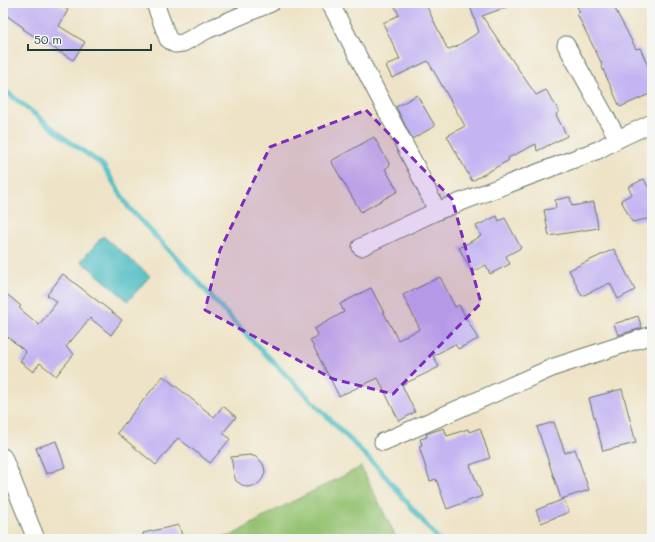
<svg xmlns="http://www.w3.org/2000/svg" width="655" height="542" viewBox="0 0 655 542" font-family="Mali,sans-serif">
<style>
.green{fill:#95c372;stroke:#5a8053}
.water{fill:#4fbdc4;stroke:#377d7c}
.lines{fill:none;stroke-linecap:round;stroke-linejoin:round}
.stream{stroke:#4fbdc4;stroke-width:5}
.building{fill:#c4b5f2}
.minor-casing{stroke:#677767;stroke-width:19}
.minor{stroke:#fff;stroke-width:17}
.marked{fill:#7b2cbf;fill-opacity:0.2;stroke:#7b2cbf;stroke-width:3;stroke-dasharray:8 5;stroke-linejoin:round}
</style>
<rect width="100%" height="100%" fill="#f6f6f2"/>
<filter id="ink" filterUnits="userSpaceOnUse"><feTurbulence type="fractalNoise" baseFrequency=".025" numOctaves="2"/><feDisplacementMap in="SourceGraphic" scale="8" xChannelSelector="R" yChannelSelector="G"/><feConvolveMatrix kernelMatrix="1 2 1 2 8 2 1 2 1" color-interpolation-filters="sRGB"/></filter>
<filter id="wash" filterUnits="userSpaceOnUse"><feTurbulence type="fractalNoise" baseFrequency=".012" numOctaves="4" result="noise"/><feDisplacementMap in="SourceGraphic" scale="16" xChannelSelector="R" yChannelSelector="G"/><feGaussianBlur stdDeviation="0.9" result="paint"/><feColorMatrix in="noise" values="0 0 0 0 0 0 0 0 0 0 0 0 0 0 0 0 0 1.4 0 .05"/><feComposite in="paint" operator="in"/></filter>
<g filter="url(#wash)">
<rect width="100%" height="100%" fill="#eee3c6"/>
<polygon class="green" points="361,467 395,535 386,539 202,539 231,536 276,510"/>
<polygon class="water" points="103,236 150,276 128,301 81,261"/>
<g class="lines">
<polyline class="stream" points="3,89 66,139 103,165 129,208 185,267 235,323 380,470 438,539"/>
</g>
<g id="blocks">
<g class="building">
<polygon points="3,3 56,3 68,10 59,26 85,42 73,60 23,29 24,28 3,13"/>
<polygon points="404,3 425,3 448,50 453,47 454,48 479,32 470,6 477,3 512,3 512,5 482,16 536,95 546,90 559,111 556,115 567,136 537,151 536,144 508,158 509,160 472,181 447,136 465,126 428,61 392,78 386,66 400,59 383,23 399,15 395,7"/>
<polygon points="575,3 612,3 636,49 640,48 652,75 652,93 620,107 601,65 602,64 577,14 580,12"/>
<polygon points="417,95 435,126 412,139 396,107"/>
<polygon points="374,137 390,165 385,169 398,191 361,212 331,161"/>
<polygon points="644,179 648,187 652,185 652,218 632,222 621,200 632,194 628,187"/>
<polygon points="570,197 572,206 594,202 598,228 549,236 544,210 556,208 555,200"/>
<polygon points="497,216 499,221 505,218 521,248 506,256 510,264 490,274 486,265 472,272 459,248 481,236 476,226"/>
<polygon points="614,249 635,290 618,299 610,283 582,296 569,270"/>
<polygon points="63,274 122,320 111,335 90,318 66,347 74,354 56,376 40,363 33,372 20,361 26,352 3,333 3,291 21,306 19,308 39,325 57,302 47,295"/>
<polygon points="440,277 455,307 459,305 478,339 458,349 455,344 433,356 439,367 402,385 415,412 399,421 378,378 339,396 310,340 318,336 314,329 344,312 340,304 371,288 398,340 420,329 403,295"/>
<polygon points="638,316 642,328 618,335 614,324"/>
<polygon points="163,376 214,417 223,406 236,417 223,433 230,439 210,463 178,438 156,465 117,433"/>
<polygon points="622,389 636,443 603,451 589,398"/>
<polygon points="554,422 565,453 575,449 589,490 561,499 537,427"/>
<polygon points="444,428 447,436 468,429 469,432 480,428 490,458 470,465 482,496 447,509 436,479 430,481 419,446 422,445 420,439 427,437 426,434"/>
<polygon points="56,441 65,467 46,474 36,448"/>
<polygon points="250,455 256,457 261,461 264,466 265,472 263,478 259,483 254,486 247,487 242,485 236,481 234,475 231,457"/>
<polygon points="564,499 569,512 541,523 536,510"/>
<polygon points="179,525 183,539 144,539 143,533"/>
</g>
</g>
</g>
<g filter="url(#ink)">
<use href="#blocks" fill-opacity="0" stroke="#677767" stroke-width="1"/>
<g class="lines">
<g class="minor-casing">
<g id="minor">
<polyline points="154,3 156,6 168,39 175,44 183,43 207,30 271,3"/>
<polyline points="330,3 416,167 437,211"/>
<polyline points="566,45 618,139"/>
<polyline points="361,247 437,211 598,150 618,139 652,123"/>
<polyline points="383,442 554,367 652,335"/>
<polyline points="3,457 36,539"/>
</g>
</g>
<use href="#minor" class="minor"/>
</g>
</g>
<path class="marked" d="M366,110l86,89 29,104 -88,91 -60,-15 -128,-69 15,-60 50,-103z"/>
<rect width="655" height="542" fill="none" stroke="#f6f6f2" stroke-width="16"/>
<path d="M28 44v6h123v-6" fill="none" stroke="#1f3d34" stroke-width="2"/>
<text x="34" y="44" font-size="12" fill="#1f3d34" stroke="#f6f6f2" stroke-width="3" paint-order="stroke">50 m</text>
</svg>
